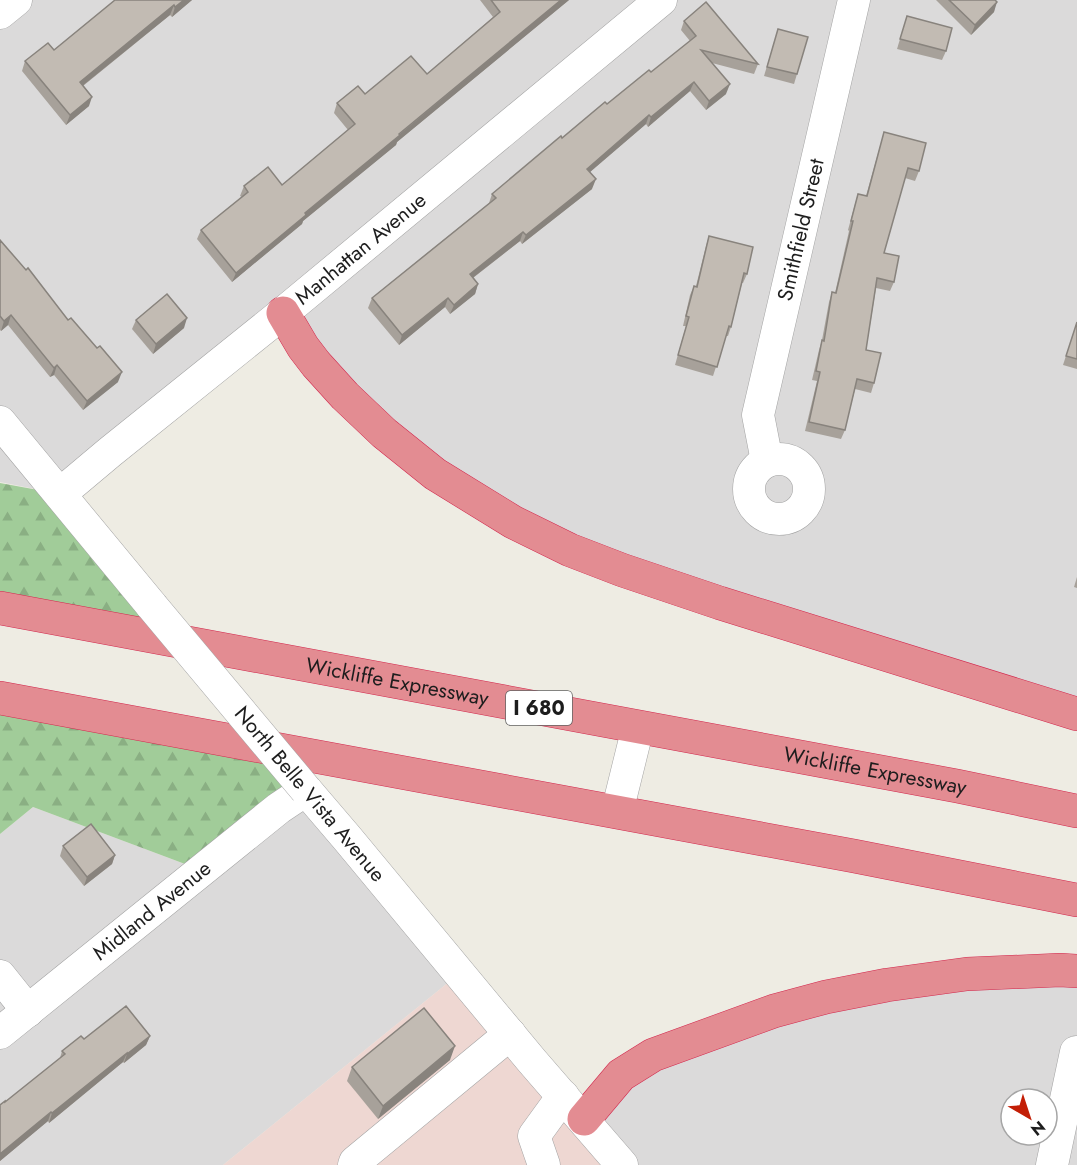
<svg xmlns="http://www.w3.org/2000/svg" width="1077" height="1165" viewBox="0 0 1077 1165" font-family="Jost,sans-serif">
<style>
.residential{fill:#dbdada;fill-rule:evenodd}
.commercial{fill:#eed7d2}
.forest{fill:url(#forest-firs)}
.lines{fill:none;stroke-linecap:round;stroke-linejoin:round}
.minor-casing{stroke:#a4a4a4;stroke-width:33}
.highway-casing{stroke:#d2294e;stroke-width:34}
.minor{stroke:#fff;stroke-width:32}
.highway{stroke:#e38c92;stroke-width:33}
.minor-bridge-casing{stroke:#a4a4a4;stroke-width:33;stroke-linecap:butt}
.minor-bridge{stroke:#fff;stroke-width:32}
.wall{fill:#a7a19a}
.shaded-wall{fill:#88837d}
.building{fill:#c2bbb3;stroke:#88837d;stroke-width:1.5}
.labels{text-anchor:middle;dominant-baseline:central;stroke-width:4.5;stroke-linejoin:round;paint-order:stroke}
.shield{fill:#fff;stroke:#616161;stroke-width:1.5}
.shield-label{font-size:20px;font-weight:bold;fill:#1d1d1d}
.street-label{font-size:21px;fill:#1d1d1d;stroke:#fff}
</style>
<defs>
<pattern id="forest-firs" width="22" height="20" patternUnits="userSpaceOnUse" patternTransform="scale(1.5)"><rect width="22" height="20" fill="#a1cc99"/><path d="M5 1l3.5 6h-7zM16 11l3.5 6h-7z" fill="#8aaf83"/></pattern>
</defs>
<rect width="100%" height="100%" fill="#eeece3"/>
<g class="residential">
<polygon points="0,0 1077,0 1077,714 720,603 435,474 283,313 60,494 0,482"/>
<polygon points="306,790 460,973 223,1165 0,1165 0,834 33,807 201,870"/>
<path d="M1077,971v194h-455l-38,-46 37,-44 153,-64zM1011,1099h36v36h-36z"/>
</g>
<polygon class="commercial" points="460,973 621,1165 223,1165"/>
<g class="forest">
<polygon points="0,483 60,494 185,643 0,608"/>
<polygon points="0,698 276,749 306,790 201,870 33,807 0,834"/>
</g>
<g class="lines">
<g class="minor-casing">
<g id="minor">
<polyline points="0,13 16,0"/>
<polyline points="0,422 152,606"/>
<circle cx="779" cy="489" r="30"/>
<path id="s1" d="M767,461l-9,-46 96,-415"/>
<path id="s2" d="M60,494l50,-42 173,-139 378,-313"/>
<polyline points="617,812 638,727"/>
<polyline points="0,976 28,1011"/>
<path id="s3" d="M0,1033l279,-225 27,-18 41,48 185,223 90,104"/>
<polyline points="354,1165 355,1162 510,1034"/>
<polyline points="544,1165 534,1136 563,1096"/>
<polyline points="1052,1165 1076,1052"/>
</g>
</g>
<g class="highway-casing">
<g id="highway">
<polyline points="283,313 303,347 316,364 345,396 384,433 435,474 513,522 570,550 622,570 720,603 1077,714"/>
<path id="s4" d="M0,608l957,178 120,25"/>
<polyline points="0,698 854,856 1077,900"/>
<polyline points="584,1119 621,1075 653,1055 774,1011 826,997 887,985 967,974 1060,970 1077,971"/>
</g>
</g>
<use href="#minor" class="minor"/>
<use href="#highway" class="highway"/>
<g class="minor-bridge-casing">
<polyline id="minor-bridge" points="152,606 306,790"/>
</g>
<use href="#minor-bridge" class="minor-bridge"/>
</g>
<g class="wall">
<polygon points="115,0 192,0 172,17 170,15 83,86 89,106 66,125 22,71 25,61 54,50"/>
<polygon points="480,0 569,0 397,142 396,145 303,221 302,224 232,282 197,239 201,230 242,197 240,196 244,186 282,185 348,130 334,113 337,103 427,74 493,17"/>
<polygon points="936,0 995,0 994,12 971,35"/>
<polygon points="907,16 946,51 942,60 897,49"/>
<polygon points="684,21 758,64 754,74 712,63 726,94 706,110 690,91 648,127 646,124 590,172 592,189 522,244 520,241 473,278 478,284 475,294 450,314 445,307 399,345 368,308 372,298 489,203 492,194 562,138 651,72 690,41 681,30"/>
<polygon points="778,29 797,74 794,84 764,76"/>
<polygon points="884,132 919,171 915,181 905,178 884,253 894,282 890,291 876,288 866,350 874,383 871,393 855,389 845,430 841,439 805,431 817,381 812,380 819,350 822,340 829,302 832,292 835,293 849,231 848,230 855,204 858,194 866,196"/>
<polygon points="709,236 747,274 743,283 742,283 731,327 728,336 726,336 713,376 675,365 686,326 683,326 690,295 694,286 696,286 706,246"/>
<polygon points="0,240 118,382 83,410 54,375 50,377 8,325 1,331 0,330"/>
<polygon points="136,320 184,328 153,354 132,329"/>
<polygon points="1077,322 1077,369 1063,365"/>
<polygon points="1077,577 1077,588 1074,587"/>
<polygon points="63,846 115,855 112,864 84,886 60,856"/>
<polygon points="150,1036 146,1045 124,1063 123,1062 49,1123 48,1121 0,1161 0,1105 5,1102 60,1058 62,1051 84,1039"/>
<polygon points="450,1060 378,1119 347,1081 352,1067"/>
</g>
<g class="shaded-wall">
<polygon points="184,0 192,0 172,17 175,7"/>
<polygon points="561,0 569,0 397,142 396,145 303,221 302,224 232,282 236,273 305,213"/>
<polygon points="997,2 994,12 971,35 975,25"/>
<polygon points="174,5 170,15 76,91 80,82"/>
<polygon points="694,82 690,91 648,127 651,117"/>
<polygon points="730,84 726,94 706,110 709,101"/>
<polygon points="92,97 89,106 66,125 70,115"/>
<polygon points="649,115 646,124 583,178 587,169"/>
<polygon points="596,179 592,189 522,244 526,235"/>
<polygon points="523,232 520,241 466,283 470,274"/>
<polygon points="478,284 475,294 450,314 454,305"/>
<polygon points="448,298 445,307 399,345 402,335"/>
<polygon points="11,315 8,325 1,331 4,321"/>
<polygon points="187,318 184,328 153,354 156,344"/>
<polygon points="57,365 54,375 50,377 54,368"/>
<polygon points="122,372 118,382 83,410 87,401"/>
<polygon points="115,855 112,864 84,886 87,877"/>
<polygon points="150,1036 146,1045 124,1063 127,1054"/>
<polygon points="455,1046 450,1060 378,1119 383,1106"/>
<polygon points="127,1053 123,1062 49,1123 52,1113"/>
<polygon points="51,1112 48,1121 0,1161 0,1154"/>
</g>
<g class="building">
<polygon points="115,0 184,0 175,7 174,5 80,82 92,97 70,115 25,61 48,43 54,50"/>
<polygon points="491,0 561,0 399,134 400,135 305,213 306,215 236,273 201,230 248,192 244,186 268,167 282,185 355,124 337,103 358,86 365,94 411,56 427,74 500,12"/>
<polygon points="949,0 995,0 997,2 975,25"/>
<polygon points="706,2 758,64 701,50 730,84 709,101 694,82 651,117 649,115 587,169 596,179 526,235 523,232 470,274 478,284 454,305 448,298 402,335 372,298 496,198 492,194 561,136 562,138 605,102 607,104 649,70 651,72 696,36 684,21"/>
<polygon points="907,16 952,28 946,51 900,39"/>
<polygon points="778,29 808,37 797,74 767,67"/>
<polygon points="884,132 926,143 919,171 908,168 884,253 899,256 894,282 877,278 866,350 881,353 874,383 857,379 845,430 809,422 820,372 816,371 822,340 824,341 832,292 836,293 853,221 851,221 858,194 867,196"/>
<polygon points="709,236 753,247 747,274 744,273 731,327 729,326 717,367 678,355 689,317 686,316 694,286 697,287"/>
<polygon points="0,240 26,270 28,268 68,320 71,318 97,348 100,346 122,372 87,401 57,365 54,368 11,315 4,321 0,316"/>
<polygon points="167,294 187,318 156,344 136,320"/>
<polygon points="1077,322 1077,359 1066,356"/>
<polygon points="91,824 115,855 87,877 63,846"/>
<polygon points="126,1006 150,1036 127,1054 127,1053 52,1113 51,1112 0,1154 0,1105 5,1101 5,1102 65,1054 62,1051 81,1036 84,1039"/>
<polygon points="424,1008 455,1046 383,1106 352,1067"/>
</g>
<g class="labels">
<rect class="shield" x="506" y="691" width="66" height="34" rx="4.5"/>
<g class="shield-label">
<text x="539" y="708">I 680</text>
</g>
<g class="street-label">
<text stroke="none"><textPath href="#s1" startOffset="237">Smithfield Street</textPath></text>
<text stroke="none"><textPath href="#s2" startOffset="388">Manhattan Avenue</textPath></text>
<text stroke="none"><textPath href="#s4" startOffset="404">Wickliffe Expressway</textPath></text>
<text stroke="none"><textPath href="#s4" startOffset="890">Wickliffe Expressway</textPath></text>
<text transform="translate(310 794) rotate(50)">North Belle Vista Avenue</text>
<text stroke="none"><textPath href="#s3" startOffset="195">Midland Avenue</textPath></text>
</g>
</g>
<g transform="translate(1029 1117) rotate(141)"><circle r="28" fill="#ffffff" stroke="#a5a5a5" stroke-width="1.5"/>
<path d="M0-4.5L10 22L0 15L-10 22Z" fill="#c31e06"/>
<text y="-9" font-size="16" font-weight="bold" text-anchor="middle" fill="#1d1d1d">N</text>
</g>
</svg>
